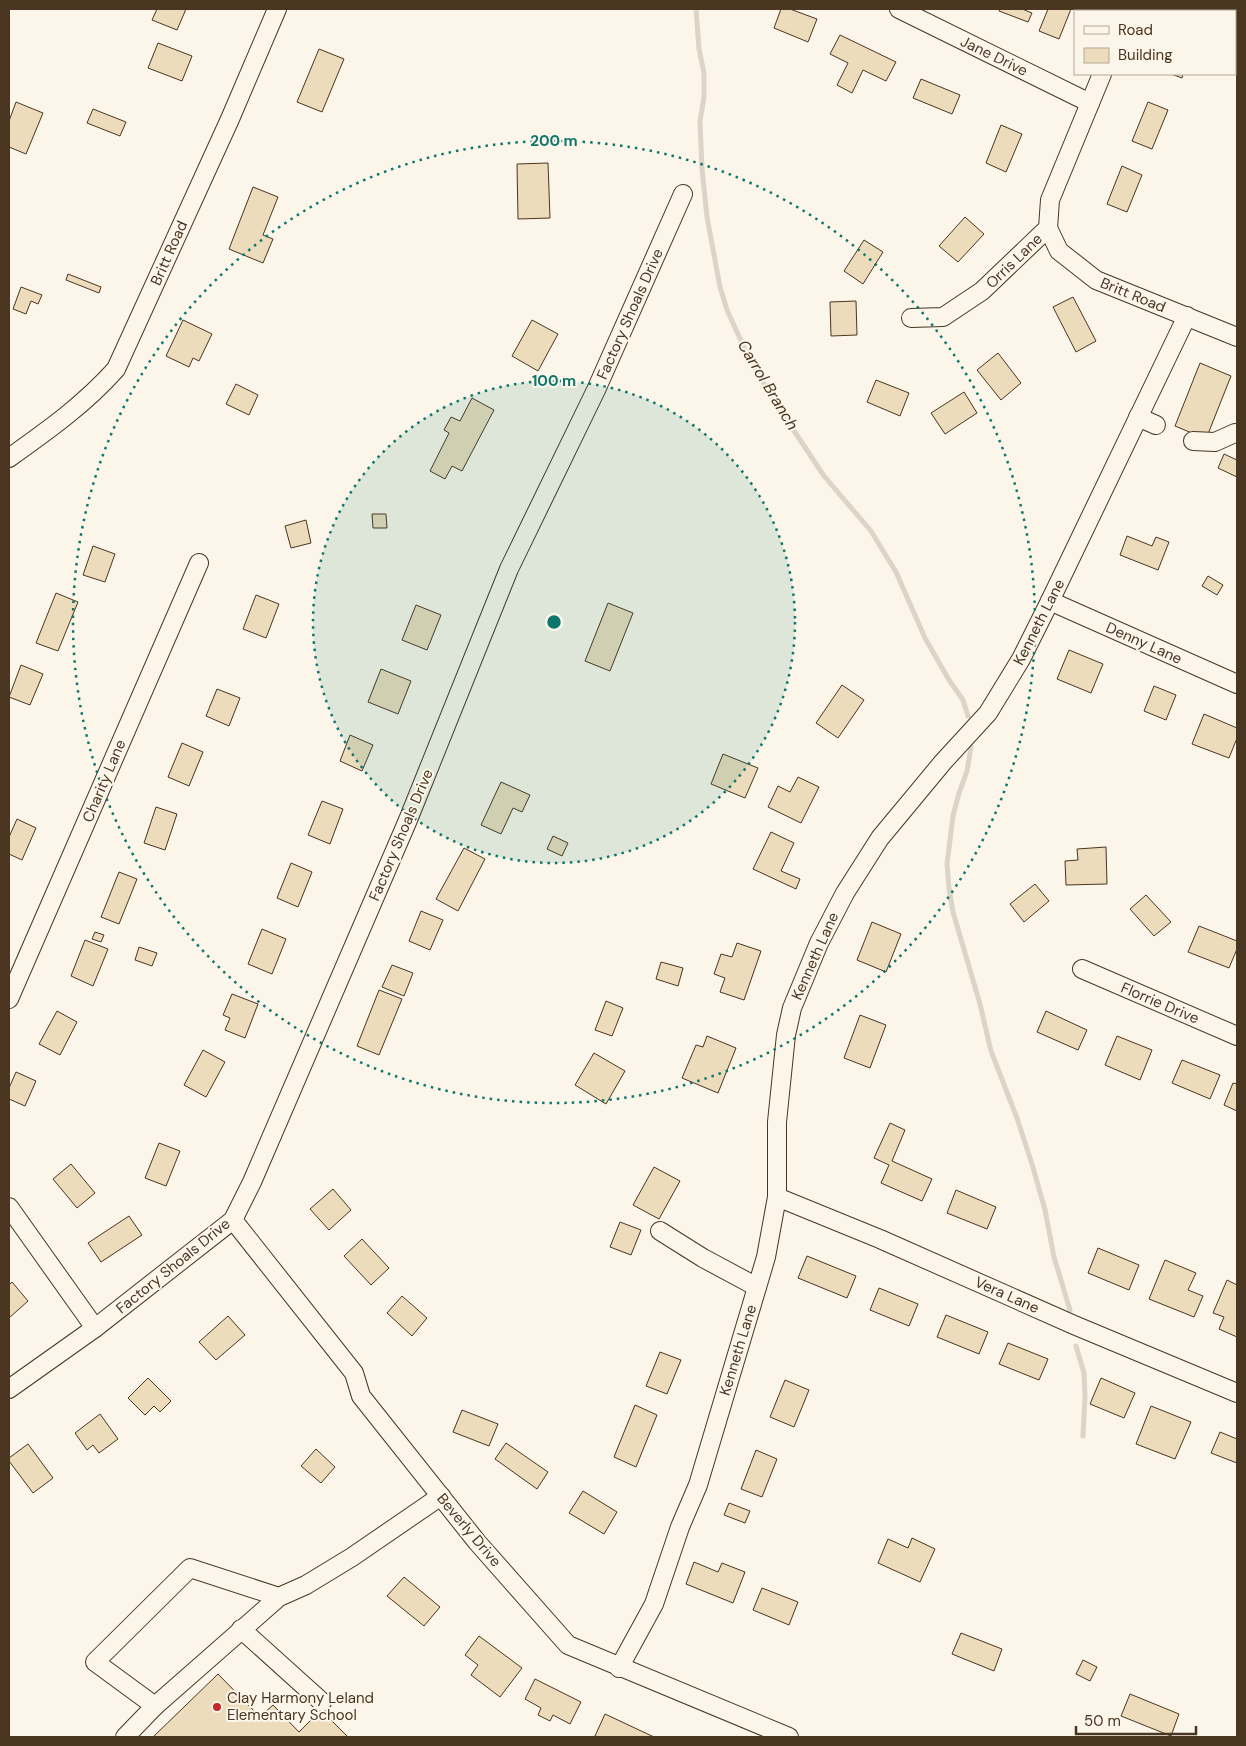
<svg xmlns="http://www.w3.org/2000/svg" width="1246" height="1746" viewBox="0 0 1246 1746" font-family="'DM Sans',sans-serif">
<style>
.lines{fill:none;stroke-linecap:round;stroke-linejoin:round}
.stream{stroke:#dcd4c6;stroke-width:5}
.building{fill:#ecdcbc;stroke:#4a3520}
.minor-casing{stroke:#4a3520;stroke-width:20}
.minor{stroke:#fbf6e9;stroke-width:18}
.ring{fill:none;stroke:#0f766e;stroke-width:2.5;stroke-dasharray:2.5 5}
.poi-dot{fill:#c62828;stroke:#fbf6e9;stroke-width:2}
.labels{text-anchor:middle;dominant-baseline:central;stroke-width:4;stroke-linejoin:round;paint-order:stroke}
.street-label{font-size:15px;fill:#4a3520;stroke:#fbf6e9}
.poi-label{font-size:15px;fill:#4a3520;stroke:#fbf6e9;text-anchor:start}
.water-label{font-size:16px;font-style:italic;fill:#4a3520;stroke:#fbf6e9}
.centre{fill:#0f766e;stroke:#fbf6e9;stroke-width:2.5}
.ring-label{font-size:15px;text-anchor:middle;font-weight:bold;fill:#0f766e;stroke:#fbf6e9;stroke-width:4;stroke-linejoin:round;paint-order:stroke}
</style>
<rect width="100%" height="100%" fill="#fbf6e9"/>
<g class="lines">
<g class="stream">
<polyline points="696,9 699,49 704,73 704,97 700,121 702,169 707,217 720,287 727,310 747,354 771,396 824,476 871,531 896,572 925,638 949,680 963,700 968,716"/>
<polyline points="971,747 967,771 959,793 953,816 947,864 949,888 953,912 980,1004 991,1051 1017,1118 1032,1164 1045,1210 1054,1257 1070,1310"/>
<polyline points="1076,1346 1084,1373 1085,1397 1083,1436"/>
</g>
</g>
<g class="building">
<polygon points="157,9 186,9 177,30 152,20"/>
<polygon points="781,9 790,9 817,19 808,42 774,28"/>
<polygon points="1000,9 1022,9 1032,13 1028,22 999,11"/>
<polygon points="1048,9 1071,9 1059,39 1039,31"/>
<polygon points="1187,9 1210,9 1209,11 1186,11"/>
<polygon points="840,35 896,62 886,81 863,70 852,93 837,85 848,63 830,54"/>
<polygon points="158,43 192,56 182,81 148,68"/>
<polygon points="319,49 344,59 322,112 297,102"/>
<polygon points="1171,74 1183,74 1182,78"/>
<polygon points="921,79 960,95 952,114 913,98"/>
<polygon points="16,102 43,113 26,154 9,147 9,121"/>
<polygon points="1148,102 1168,110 1152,149 1132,141"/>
<polygon points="93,109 126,122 120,136 87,123"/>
<polygon points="1001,125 1022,134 1006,172 986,163"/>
<polygon points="548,163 550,218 518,219 517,164"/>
<polygon points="1122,166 1142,175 1127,212 1107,204"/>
<polygon points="253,187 278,197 263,235 273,239 263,263 229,249"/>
<polygon points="965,217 984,234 958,262 939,246"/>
<polygon points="864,240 883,252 863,284 844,271"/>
<polygon points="68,274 101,287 99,293 66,280"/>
<polygon points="21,287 42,295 38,304 31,301 26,314 13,309"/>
<polygon points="1073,297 1096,341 1076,352 1053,307"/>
<polygon points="856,301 857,335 831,336 830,302"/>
<polygon points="183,320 212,334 199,361 193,358 189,367 166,356"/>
<polygon points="532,320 558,334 538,371 512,356"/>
<polygon points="998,353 1021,383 1001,400 977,370"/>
<polygon points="1200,363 1231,376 1206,439 1175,426"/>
<polygon points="876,380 909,393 900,416 867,402"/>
<polygon points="236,384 258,395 249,415 226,404"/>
<polygon points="964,392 977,413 945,434 931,413"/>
<polygon points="472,398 494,410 462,471 452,466 445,479 430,471 449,433 444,430 451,417 460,421"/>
<polygon points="1224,454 1237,460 1237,477 1218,468"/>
<polygon points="372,514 386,514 387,528 373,528"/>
<polygon points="306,520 311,543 291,548 285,526"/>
<polygon points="1127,536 1152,546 1156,537 1169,542 1158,570 1120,555"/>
<polygon points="93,546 115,554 105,582 83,575"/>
<polygon points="1208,576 1223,585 1217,595 1202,586"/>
<polygon points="56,593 78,602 58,651 36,643"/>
<polygon points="256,595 279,604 266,638 243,629"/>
<polygon points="608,603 633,613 610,671 585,661"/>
<polygon points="416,605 441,615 427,650 402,640"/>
<polygon points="1069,650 1103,664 1091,693 1057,679"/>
<polygon points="21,665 43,674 30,705 9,697"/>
<polygon points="381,669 411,681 398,714 368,702"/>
<polygon points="842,685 864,700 838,738 816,723"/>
<polygon points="1154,686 1176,695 1166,720 1144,711"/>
<polygon points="217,689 240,698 229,726 206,716"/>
<polygon points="1204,714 1237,728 1237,738 1229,758 1192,744"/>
<polygon points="350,735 373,745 362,771 340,761"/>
<polygon points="182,743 203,752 189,786 168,777"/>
<polygon points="723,754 758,768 745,798 711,784"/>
<polygon points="798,777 819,787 801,823 768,807 778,786 790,792"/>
<polygon points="501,782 530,795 522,812 513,808 501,834 481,825"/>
<polygon points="322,801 343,809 330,844 308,835"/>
<polygon points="156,807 177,814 165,850 144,843"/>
<polygon points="17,819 36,828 22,860 9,854 9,837"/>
<polygon points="771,832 794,843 781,871 800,879 796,889 753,869"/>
<polygon points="553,836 568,843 562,856 547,849"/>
<polygon points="1106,847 1107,884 1066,885 1065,861 1078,860 1077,849"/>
<polygon points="464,848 485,859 458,911 436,899"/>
<polygon points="291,863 312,872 298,907 277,898"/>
<polygon points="119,872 137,879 119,924 101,917"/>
<polygon points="1035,884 1049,901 1024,922 1010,904"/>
<polygon points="1146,895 1171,922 1154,936 1130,909"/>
<polygon points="421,911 443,920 430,950 409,941"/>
<polygon points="872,922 901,934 886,972 857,960"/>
<polygon points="1199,926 1237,941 1237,949 1229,968 1188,952"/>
<polygon points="262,929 286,939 272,974 248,964"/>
<polygon points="95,932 104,935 101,942 92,939"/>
<polygon points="85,940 108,949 93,986 71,976"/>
<polygon points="737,943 761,951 744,1000 720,992 725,978 714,974 721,954 732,957"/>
<polygon points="139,947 157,953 152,966 135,960"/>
<polygon points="661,962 683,968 678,986 656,979"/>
<polygon points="392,965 413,973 404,996 382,987"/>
<polygon points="379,990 402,999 379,1055 357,1046"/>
<polygon points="232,994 258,1004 245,1038 225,1030 230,1018 223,1015"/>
<polygon points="606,1001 623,1008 612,1036 595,1030"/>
<polygon points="57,1011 77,1022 60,1055 39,1044"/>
<polygon points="1046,1011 1087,1030 1078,1050 1037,1032"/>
<polygon points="860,1015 886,1025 870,1068 844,1058"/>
<polygon points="707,1036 736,1048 718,1093 682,1078 696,1045 703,1047"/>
<polygon points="1117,1036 1152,1050 1140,1080 1105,1065"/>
<polygon points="203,1050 225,1062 206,1097 184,1085"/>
<polygon points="594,1053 625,1071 606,1104 575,1085"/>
<polygon points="1182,1060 1220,1075 1210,1099 1172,1083"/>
<polygon points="16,1072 36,1081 25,1106 9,1099 9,1088"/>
<polygon points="1233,1083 1237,1084 1237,1111 1224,1105"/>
<polygon points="890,1123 905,1130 892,1161 932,1179 922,1201 881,1183 889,1165 874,1158"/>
<polygon points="159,1143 180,1151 166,1186 145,1178"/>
<polygon points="71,1164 95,1193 77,1208 53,1179"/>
<polygon points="654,1167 680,1181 659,1219 633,1205"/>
<polygon points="333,1189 351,1210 329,1230 310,1209"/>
<polygon points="956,1190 996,1207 987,1229 947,1213"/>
<polygon points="129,1216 142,1235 101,1262 88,1243"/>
<polygon points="620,1222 641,1230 631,1255 610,1247"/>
<polygon points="362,1239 389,1268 371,1285 344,1256"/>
<polygon points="1098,1248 1139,1265 1129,1290 1088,1273"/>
<polygon points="807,1256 856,1276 847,1298 798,1278"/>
<polygon points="1165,1260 1196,1273 1188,1290 1203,1296 1194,1317 1149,1299"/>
<polygon points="1227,1280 1237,1285 1237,1337 1219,1329 1224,1317 1213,1313"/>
<polygon points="12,1282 28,1301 9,1318 9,1285"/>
<polygon points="879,1288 918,1304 909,1326 870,1310"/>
<polygon points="402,1296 427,1318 412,1336 387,1313"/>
<polygon points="946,1315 988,1332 979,1354 937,1337"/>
<polygon points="228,1316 245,1335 216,1360 199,1342"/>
<polygon points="1008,1343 1048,1359 1039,1380 999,1364"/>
<polygon points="660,1352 681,1360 667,1394 646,1386"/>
<polygon points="148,1378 171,1401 160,1412 154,1406 145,1415 128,1398"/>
<polygon points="1101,1378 1135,1393 1124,1418 1090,1404"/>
<polygon points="785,1380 809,1390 794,1427 770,1417"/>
<polygon points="635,1405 657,1415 636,1467 614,1457"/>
<polygon points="1151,1406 1191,1422 1175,1459 1136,1444"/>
<polygon points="462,1410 498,1424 489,1446 453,1432"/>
<polygon points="100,1414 118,1439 99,1453 93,1445 87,1450 75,1433"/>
<polygon points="1220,1432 1237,1439 1237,1463 1211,1453"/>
<polygon points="506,1443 548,1472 537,1489 495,1459"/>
<polygon points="28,1444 53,1478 33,1493 9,1461 9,1458"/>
<polygon points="316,1449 335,1467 321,1483 301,1466"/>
<polygon points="756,1450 777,1459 762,1497 741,1489"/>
<polygon points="583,1491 617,1512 604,1534 569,1513"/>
<polygon points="729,1503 750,1511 745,1523 724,1515"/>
<polygon points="912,1538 935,1549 920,1582 878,1563 888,1539 908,1548"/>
<polygon points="694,1562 718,1572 722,1563 745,1572 733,1603 686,1584"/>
<polygon points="404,1577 440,1607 424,1626 387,1596"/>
<polygon points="762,1588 798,1602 789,1625 753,1610"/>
<polygon points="961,1633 1002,1649 994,1671 952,1654"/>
<polygon points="479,1636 522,1668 500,1697 471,1675 478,1665 465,1655"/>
<polygon points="1083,1660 1097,1667 1090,1681 1076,1674"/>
<polygon points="218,1674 260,1717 273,1705 299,1732 321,1710 348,1737 153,1737"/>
<polygon points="535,1679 581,1702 570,1724 553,1715 550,1721 538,1715 541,1708 525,1699"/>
<polygon points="1130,1694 1179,1714 1171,1736 1121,1716"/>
<polygon points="605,1714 654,1737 599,1737 595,1736"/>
</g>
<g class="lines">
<g class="minor-casing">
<g id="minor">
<polyline points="899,9 1090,103"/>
<polyline points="1129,11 1130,9"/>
<polyline points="1048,228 1059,251 1096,280 1237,337"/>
<polyline points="911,318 943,317 982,291 1048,228 1050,200 1102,74"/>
<polyline points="1138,417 1156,425"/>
<polyline points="1193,441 1215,442 1235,433"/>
<path d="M9,458c38,-27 76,-54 107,-89l114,-250 47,-110"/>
<polyline points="1050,601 1237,684"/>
<polyline points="1082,969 1237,1036"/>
<polyline points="9,999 199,563"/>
<polyline points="777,1197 880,1239 1074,1325 1237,1393"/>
<polyline points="9,1207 95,1328"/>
<polyline points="233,1220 354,1373 361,1396 477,1542 568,1645 789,1737"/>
<polyline points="660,1231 703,1258 757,1287"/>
<polyline points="9,1389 95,1328 233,1220 252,1182 408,820 509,569 596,390 683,194"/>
<polyline points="279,1597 190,1568 95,1662 155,1706 279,1597 306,1585 352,1557 441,1496"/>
<polyline points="241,1629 322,1702"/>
<polyline points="619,1668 654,1604 680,1527 698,1485 766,1257 777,1197 777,1122 786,1035 792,1008 819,943 845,893 880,838 943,762 988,713 1021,659 1050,601 1187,316"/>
<polyline points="125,1737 155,1706"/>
</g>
</g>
<use href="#minor" class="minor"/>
</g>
<circle cx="554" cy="622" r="241" fill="#0f766e" fill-opacity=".12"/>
<g class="ring">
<circle cx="554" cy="622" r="241"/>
<circle cx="554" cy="622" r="481"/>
</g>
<circle class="poi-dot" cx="217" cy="1707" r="5"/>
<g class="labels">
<g class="street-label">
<text transform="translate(994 56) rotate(26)">Jane Drive</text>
<text transform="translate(169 253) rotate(-66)">Britt Road</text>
<text transform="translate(1014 261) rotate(-44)">Orris Lane</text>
<text transform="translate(1133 295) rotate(22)">Britt Road</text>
<text transform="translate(630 314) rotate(-66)">Factory Shoals Drive</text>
<text transform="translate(1039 622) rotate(-63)">Kenneth Lane</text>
<text transform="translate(1144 643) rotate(24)">Denny Lane</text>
<text transform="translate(104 781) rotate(-67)">Charity Lane</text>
<text transform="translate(401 835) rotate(-67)">Factory Shoals Drive</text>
<text transform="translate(815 956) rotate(-66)">Kenneth Lane</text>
<text transform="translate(1160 1003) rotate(23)">Florrie Drive</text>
<text transform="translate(173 1266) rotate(-39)">Factory Shoals Drive</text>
<text transform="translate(1007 1295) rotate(24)">Vera Lane</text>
<text transform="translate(738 1350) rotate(-73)">Kenneth Lane</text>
<text transform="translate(469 1530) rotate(50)">Beverly Drive</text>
</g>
<g class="poi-label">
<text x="227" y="1698">Clay Harmony Leland<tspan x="227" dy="17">Elementary School</tspan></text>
</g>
<g class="water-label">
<text transform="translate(768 385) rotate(59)">Carrol Branch</text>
</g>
</g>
<circle cx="554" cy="622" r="8" class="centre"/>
<g class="ring-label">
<text x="554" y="146">200 m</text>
<text x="554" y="386">100 m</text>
</g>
<rect width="1246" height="1746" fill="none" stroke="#4a3520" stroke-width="20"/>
<rect x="1074" y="10" width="162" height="65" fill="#fbf6e9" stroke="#b4a999"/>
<rect x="1084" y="26" width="25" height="8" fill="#fbf6e9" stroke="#b4a999"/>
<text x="1118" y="35" font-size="15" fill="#4a3520">Road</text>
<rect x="1084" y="48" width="25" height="15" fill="#ecdcbc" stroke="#b4a999"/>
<text x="1118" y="60" font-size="15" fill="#4a3520">Building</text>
<path d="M1076 1726v8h120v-8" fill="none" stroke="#4a3520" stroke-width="2.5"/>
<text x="1084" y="1726" font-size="15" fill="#4a3520" stroke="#fbf6e9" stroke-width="4" paint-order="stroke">50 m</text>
</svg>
